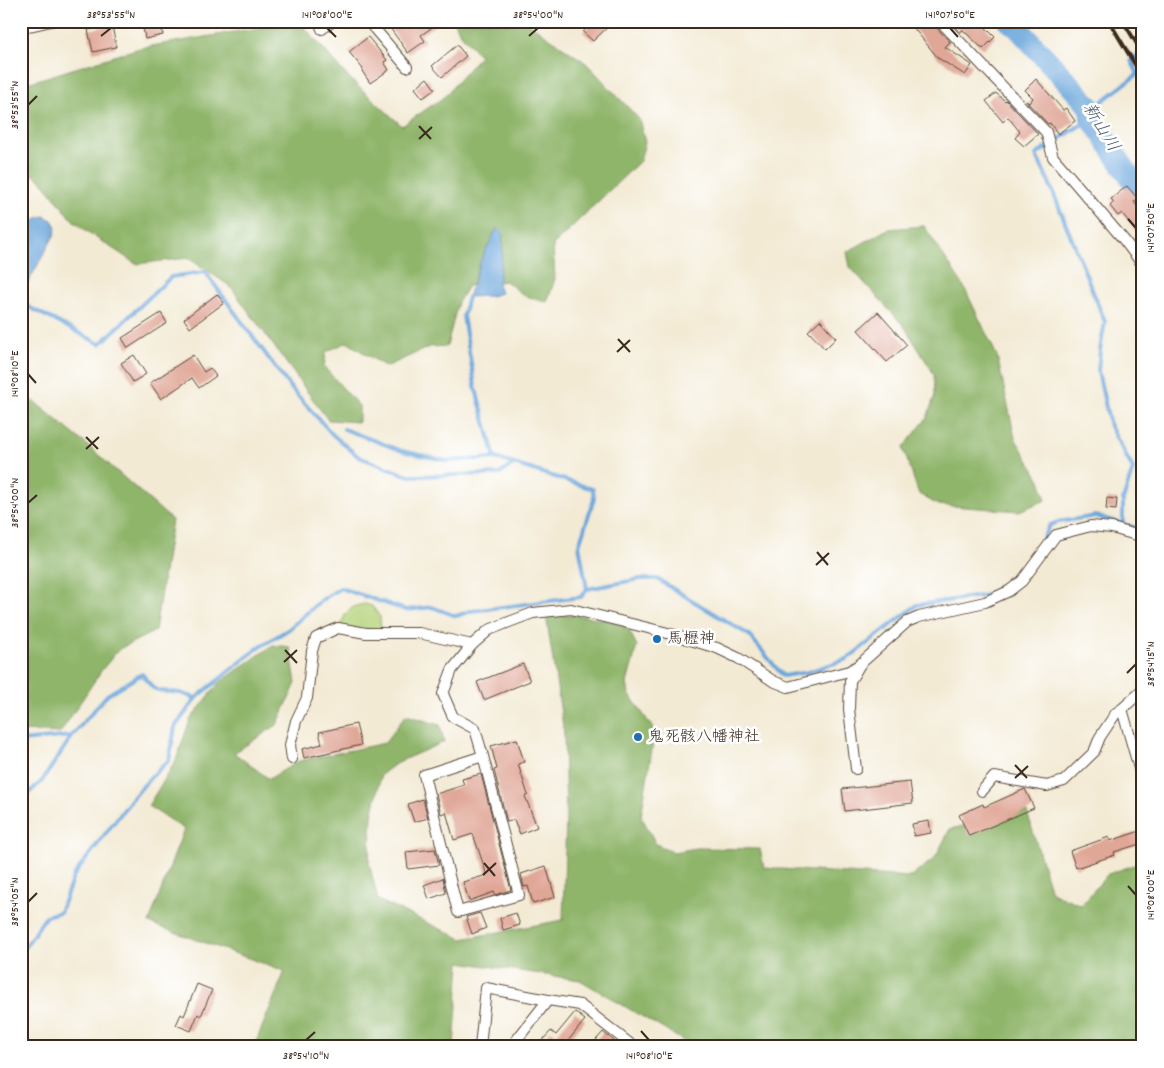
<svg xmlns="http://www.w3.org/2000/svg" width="1164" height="1068" viewBox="0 0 1164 1068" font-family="Dekko,'Klee One',sans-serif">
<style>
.green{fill:#b4d37a;stroke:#787e4c}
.forest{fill:#8fb56a;stroke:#657044}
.water{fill:#6ba6dc;stroke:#53687d}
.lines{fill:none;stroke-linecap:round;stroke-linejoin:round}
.stream{stroke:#6ba6dc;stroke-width:4}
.river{stroke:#6ba6dc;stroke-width:22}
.building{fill:#e0a696}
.minor-casing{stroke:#574739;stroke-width:12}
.minor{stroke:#fff;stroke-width:10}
.rail{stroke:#3b2a1e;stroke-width:4}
.ticks{fill:none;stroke:#3b2a1e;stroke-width:2}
.poi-dot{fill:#1f6fb2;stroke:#fff;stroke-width:2}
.labels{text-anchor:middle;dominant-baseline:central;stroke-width:5;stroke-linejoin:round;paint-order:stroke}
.poi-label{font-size:16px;fill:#3b2a1e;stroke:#fff;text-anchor:start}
.water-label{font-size:18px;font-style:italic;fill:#4e5c6a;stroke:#fff}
.neatline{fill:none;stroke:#3b2a1e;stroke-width:2}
.ticks-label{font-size:12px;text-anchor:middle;fill:#3b2a1e}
</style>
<rect width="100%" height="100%" fill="#fff"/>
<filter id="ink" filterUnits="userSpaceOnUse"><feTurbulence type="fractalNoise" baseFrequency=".02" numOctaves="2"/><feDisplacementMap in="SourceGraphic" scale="10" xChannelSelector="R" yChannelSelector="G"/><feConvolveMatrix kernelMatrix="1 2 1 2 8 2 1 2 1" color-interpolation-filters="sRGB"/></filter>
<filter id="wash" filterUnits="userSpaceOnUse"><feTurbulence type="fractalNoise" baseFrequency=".0096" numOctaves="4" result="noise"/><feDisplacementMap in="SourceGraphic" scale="20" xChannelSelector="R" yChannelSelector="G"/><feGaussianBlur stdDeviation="1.12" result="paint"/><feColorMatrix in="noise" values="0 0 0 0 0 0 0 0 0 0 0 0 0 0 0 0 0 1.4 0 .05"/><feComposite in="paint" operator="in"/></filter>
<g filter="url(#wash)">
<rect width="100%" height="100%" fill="#f3ead4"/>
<path class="green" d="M365,604l7,2 8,11 1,13 -41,-3c5,-14 9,-21 25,-23z"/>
<g class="forest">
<path d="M299,21l48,55 55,50 42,-29 36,-41 -20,-23 -6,-12h71l61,42 53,56 6,23 -5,19 -87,84 2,34 -8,23 -24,-7 -17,-14 -38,5 -10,16 -11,44 -18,1 -43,20 -39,-25 -21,10 -2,15 35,39v16l-31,-2 -98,-134 -42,-28 -52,6c-20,-14 -43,-27 -62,-43 -15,-13 -31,-50 -53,-50v-86l119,-37z"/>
<polygon points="924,226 963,285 997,356 1015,438 1040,480 1046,500 1019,511 938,505 919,494 903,448 927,418 935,395 934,374 904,326 850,267 847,252 888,229"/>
<polygon points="21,393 25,394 87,445 172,520 155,631 119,649 101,671 60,733 21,731"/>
<polygon points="546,615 577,615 626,624 637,646 627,683 629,694 655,731 641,816 656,844 674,852 696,848 760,849 764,868 911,877 935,858 950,829 1027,812 1051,892 1081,905 1108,874 1143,862 1143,1047 694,1047 580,980 460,962 454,1047 254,1047 285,971 149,923 184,829 148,806 176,760 190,720 219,683 273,645 290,647 296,683 277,725 234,753 269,779 299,761 385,743 406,715 440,725 444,742 398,762 381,775 372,816 369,863 378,900 462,939 563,920 566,817 564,733"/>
</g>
<g class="water">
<polygon points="44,216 52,220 56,227 55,234 25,288 21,290 21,236 35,219"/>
<polygon points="497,228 503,233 502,256 498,284 501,293 491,296 468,297 482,257"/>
</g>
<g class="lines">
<g class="stream">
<polyline points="1092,109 1138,74 1131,60 1143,51"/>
<polyline points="1091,118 1036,155 1049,182 1105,322 1100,350 1098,371 1110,426 1133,469 1123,500 1123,523"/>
<polyline points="468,297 463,316 475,386 495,458"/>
<polyline points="21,303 100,344 171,277 205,272 290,387 333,435 359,457 409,476 500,474 513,464"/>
<polyline points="344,429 402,451 448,461 495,458 593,489 594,499 579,545 587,589"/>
<polyline points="21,741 72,736 107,695 142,674 153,688 161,691 180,693 196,698"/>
<polyline points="21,800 42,781 72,736"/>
<polyline points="21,953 46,916 60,912 74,875 131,800 150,778 169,760 175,727 196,698 258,648 289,629 320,601 340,588 406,610 432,607 456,616 471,611 581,597 587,589 640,579 657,579 749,635 783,676 808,672 847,659 917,605 988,595 1017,576 1040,544 1050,525 1058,522 1096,516 1143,530"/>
</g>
<polyline class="river" points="1009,21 1016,26 1092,109 1091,118 1143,196"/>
</g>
<g id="blocks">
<g class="building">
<polygon points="142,21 161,21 163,35 145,39"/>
<polygon points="385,21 442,21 421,35 425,41 408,53"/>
<polygon points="594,21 614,21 593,41 583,32"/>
<polygon points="908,21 933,21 935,26 950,42 945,47 972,65 965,75 938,58"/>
<polygon points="950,21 979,21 995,37 983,49 963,30 960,32"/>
<polygon points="112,25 116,47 93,52 88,30"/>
<polygon points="368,37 387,60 384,62 389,70 370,83 362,71 363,69 349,52"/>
<polygon points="457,45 466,56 442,77 432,66"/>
<polygon points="427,78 435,89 423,98 415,88"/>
<polygon points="1036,79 1063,110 1066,108 1075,121 1058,134 1050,123 1048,124 1026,101 1029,103 1033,98 1025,90"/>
<polygon points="996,93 1005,101 1006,100 1038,134 1024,146 1015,138 1020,132 1008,117 1003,122 986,101"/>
<polygon points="1127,186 1138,199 1134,202 1143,214 1143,241 1122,213 1118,216 1110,206 1114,202 1111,199"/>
<polygon points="217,294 224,303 190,328 184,319"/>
<polygon points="878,312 907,345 887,362 858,330"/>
<polygon points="161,313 167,323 128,348 122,338"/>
<polygon points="820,320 836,338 825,349 808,331"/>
<polygon points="134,355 146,374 133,382 121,363"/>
<polygon points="193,355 204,372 210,368 216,376 199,388 192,378 161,399 150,383"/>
<polygon points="1107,498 1117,499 1116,510 1106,509"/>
<polygon points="523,664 530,681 484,700 477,682"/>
<polygon points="356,724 361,745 304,758 302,749 322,744 319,732"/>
<polygon points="517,739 524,762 518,764 528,795 525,796 537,827 520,834 514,820 507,822 494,770 497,769 491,746"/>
<polygon points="481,774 511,890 495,895 494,892 469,901 463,882 487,875 473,834 454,840 446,812 441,814 436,794 464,785 462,779"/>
<polygon points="910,782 913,803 845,811 842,789"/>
<polygon points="1025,789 1034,808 969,836 959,815 983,804 984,807"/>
<polygon points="423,799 428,818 414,822 408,804"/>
<polygon points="929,821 931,833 914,836 912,824"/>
<polygon points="1140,831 1143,843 1114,852 1115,855 1076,868 1070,851 1109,837 1110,841"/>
<polygon points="435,849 439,865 408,869 406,852"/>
<polygon points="546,866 555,897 533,904 528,886 524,887 521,874"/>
<polygon points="443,878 446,893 429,899 424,885"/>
<polygon points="480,913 486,928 472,934 466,917"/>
<polygon points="516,913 520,925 503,930 500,918"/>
<polygon points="197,984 212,990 201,1016 198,1014 191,1031 176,1025 181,1014 184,1016"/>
<polygon points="575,1012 585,1020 563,1047 536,1047 551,1031 556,1035"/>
<polygon points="603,1032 614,1041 610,1047 590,1047"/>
</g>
</g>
</g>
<g filter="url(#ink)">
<use href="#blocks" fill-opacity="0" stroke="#574739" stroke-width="1"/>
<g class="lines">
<g class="minor-casing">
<g id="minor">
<polyline points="319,21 322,29 333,21"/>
<polyline points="368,21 407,67"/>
<polyline points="940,21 1046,132 1053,157 1124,240 1143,265"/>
<polyline points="21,28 51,21"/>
<polyline points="472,645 452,670 443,694 453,717 475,729 483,756 519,895 458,912 424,775 483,756"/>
<polyline points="1143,690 1122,709 1143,782"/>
<polyline points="292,759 290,745 296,721 307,698 312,651 316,638 338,628 366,633 419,633 472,645 489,630 509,622 533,613 571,609 664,632 717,648 738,658 773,681 788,687 849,671 859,665 907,622 919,617 985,602 1009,591 1022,581 1056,535 1091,526 1112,528 1143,537"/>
<polyline points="856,769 849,709 850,681 859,666"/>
<polyline points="982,791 994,777 1047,786 1064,781 1094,752 1100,737 1116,713 1122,709"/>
<polyline points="480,1047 486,988 548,1000"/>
<polyline points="511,1047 548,1000 580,1005 634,1047"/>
</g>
</g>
<use href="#minor" class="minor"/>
<g class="rail">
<polyline points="1109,21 1143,78"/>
<polyline points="1123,21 1143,54"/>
</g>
</g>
</g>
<path class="ticks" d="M327,28l9,9M950,28l8,9M101,36l10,-8M529,36l9,-8M28,105l9,-9M419,126l12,13M419,139l13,-12M1128,219l8,9M618,339l12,13M617,352l13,-12M28,374l8,9M86,437l12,12M86,449l13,-12M28,503l9,-8M817,552l11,13M816,565l13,-12M285,650l12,13M284,662l13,-12M1127,673l9,-9M1015,765l12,13M1015,778l13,-12M484,863l11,13M483,875l13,-12M1128,886l8,9M28,902l9,-9M641,1031l8,9M306,1040l9,-8"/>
<g class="poi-dot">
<circle cx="657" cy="639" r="5"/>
<circle cx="638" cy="737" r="5"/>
</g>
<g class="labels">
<g class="poi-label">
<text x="667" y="639">馬櫪神</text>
<text x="648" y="737">鬼死骸八幡神社</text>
</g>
<g class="water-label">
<text transform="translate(1100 128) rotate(59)">新山川</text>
</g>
</g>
<rect width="1164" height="1068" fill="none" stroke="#fff" stroke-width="55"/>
<rect x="28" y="28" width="1108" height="1012" class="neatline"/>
<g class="ticks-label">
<text x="111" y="18">38°53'55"N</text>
<text x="327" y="18">141°08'00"E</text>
<text x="538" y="18">38°54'00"N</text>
<text x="950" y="18">141°07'50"E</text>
<text transform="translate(14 105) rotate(-90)" y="4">38°53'55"N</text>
<text transform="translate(1150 228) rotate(-90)" y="4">141°07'50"E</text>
<text transform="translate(14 374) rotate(-90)" y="4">141°08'10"E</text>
<text transform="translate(14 503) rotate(-90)" y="4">38°54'00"N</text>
<text transform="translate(1150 664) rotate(-90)" y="4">38°54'15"N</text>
<text transform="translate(1150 895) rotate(-90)" y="4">141°08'00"E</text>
<text transform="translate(14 902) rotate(-90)" y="4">38°54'05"N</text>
<text x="306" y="1059">38°54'10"N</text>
<text x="649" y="1059">141°08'10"E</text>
</g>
</svg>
